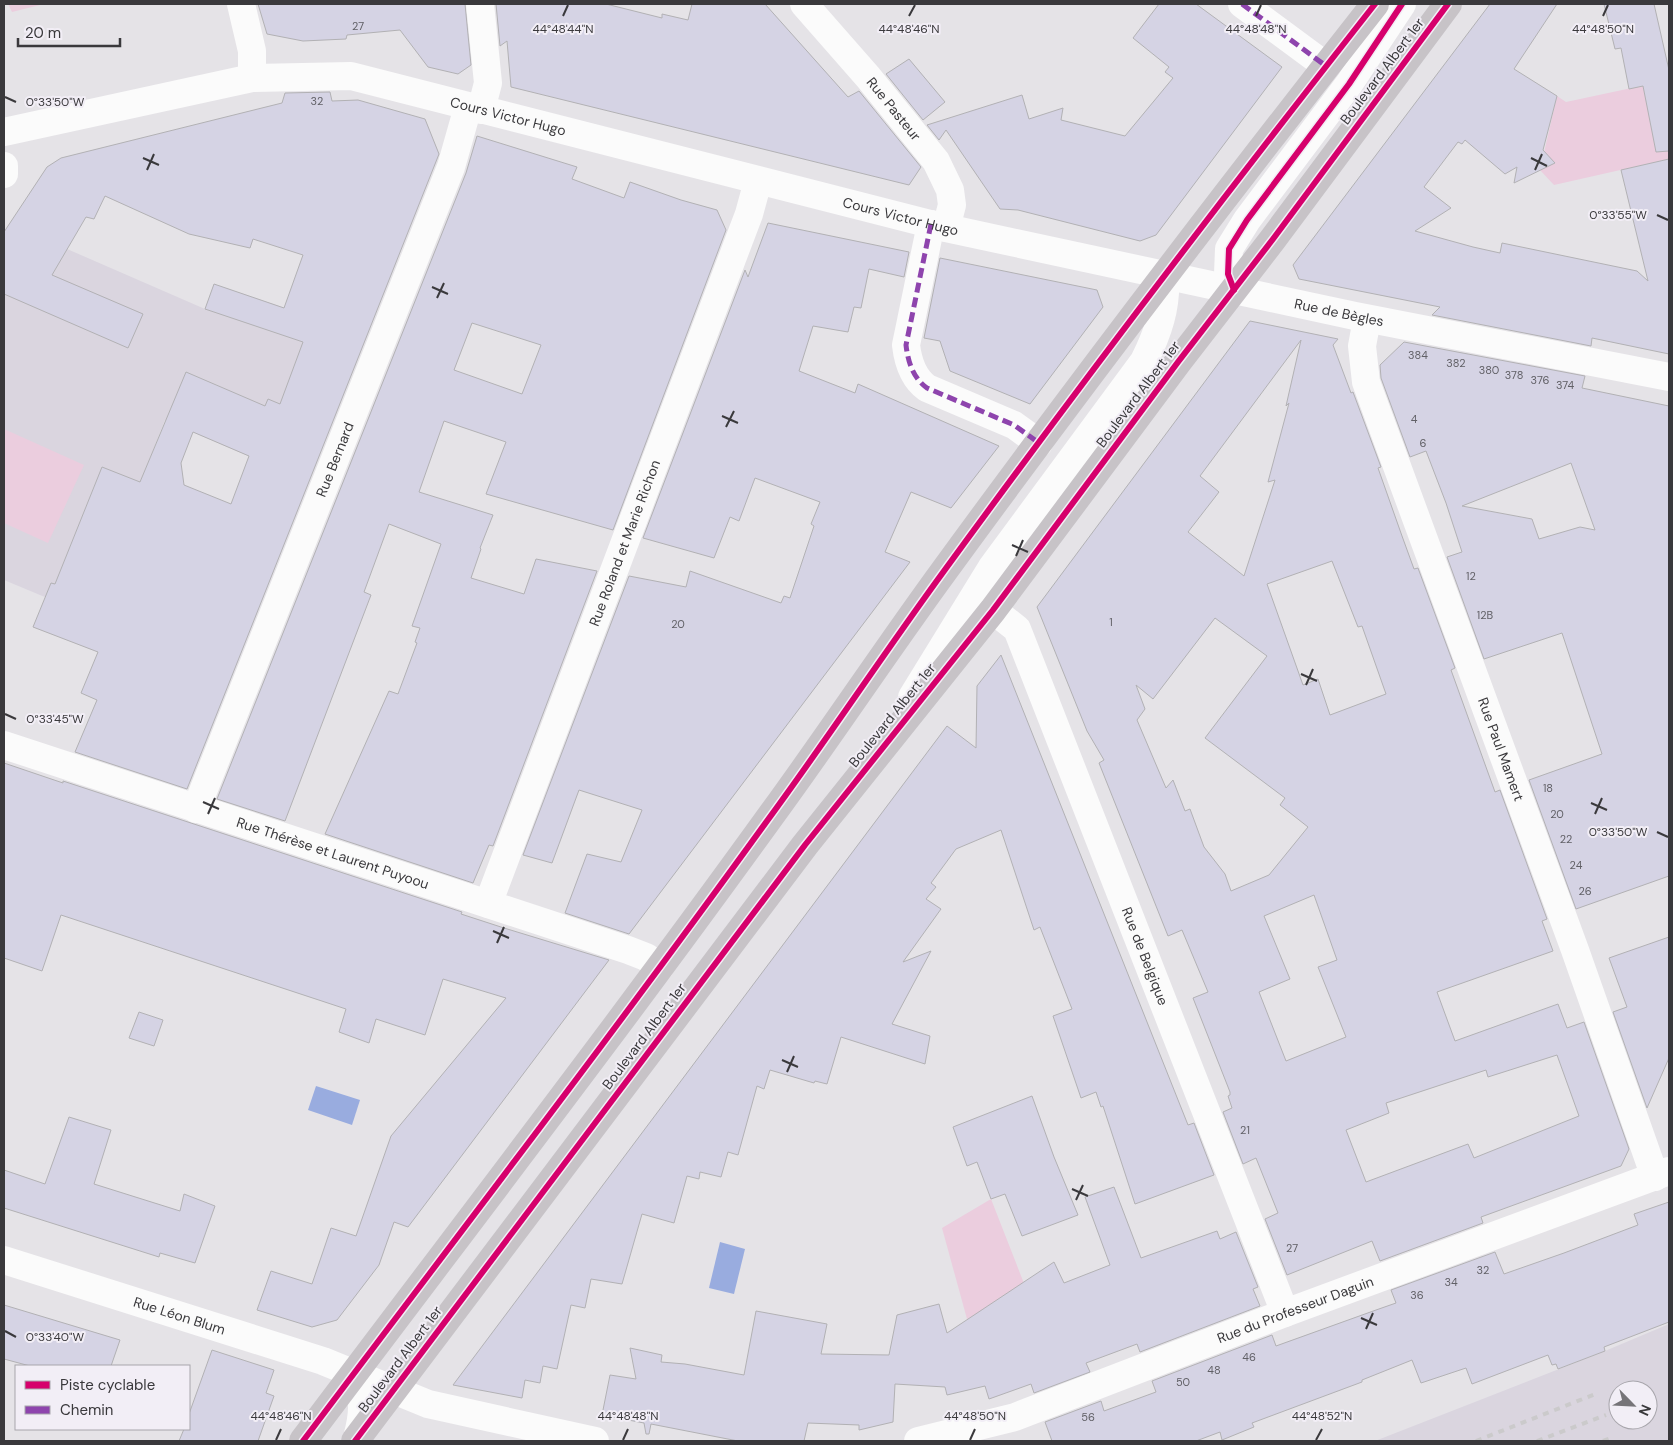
<svg xmlns="http://www.w3.org/2000/svg" width="1673" height="1445" viewBox="0 0 1673 1445" font-family="'DM Sans',sans-serif">
<style>
.built{fill:#dad5df;fill-rule:evenodd}
.green{fill:#ebcdde}
.water{fill:#99acdf}
.building{fill:#d5d3e4;stroke:#b2b1b4;fill-rule:evenodd}
.lines{fill:none;stroke-linecap:round;stroke-linejoin:round}
.minor{stroke:#fbfbfb;stroke-width:28}
.major{stroke:#c7c3c7;stroke-width:28}
.rail{stroke:#cbcacb;stroke-width:4;stroke-dasharray:6 6;stroke-linecap:butt}
.quiet{stroke:#8e44ad;stroke-width:5;stroke-dasharray:10 5;stroke-linecap:butt}
.cycleway-casing{stroke:#f2eef6;stroke-width:9}
.cycleway{stroke:#d6006c;stroke-width:6}
.ticks{fill:none;stroke:#3a393c;stroke-width:2}
.labels{text-anchor:middle;dominant-baseline:central;stroke-width:4;stroke-linejoin:round;paint-order:stroke}
.number-label{font-size:11px;fill:#616066}
.street-label{font-size:14px;fill:#3a393c;stroke:#f2eef6}
.ticks-label{font-size:12px;text-anchor:middle;fill:#3a393c;stroke:#f2eef6;stroke-width:4;stroke-linejoin:round;paint-order:stroke}
</style>
<rect width="100%" height="100%" fill="#e5e3e7"/>
<g class="built">
<polygon points="5,229 47,250 51,242 205,309 214,284 362,334 306,481 165,420 88,615 4,580 4,233"/>
<path d="M1669,1324v117h-294l230,-90zM1618,1390h30v30h-30z"/>
</g>
<g class="green">
<polygon points="8,4 44,4 12,12"/>
<polygon points="1669,80 1669,159 1554,185 1540,170 1557,96 1566,102"/>
<polygon points="4,429 84,465 48,543 4,523"/>
<polygon points="991,1199 1059,1373 989,1399 942,1228"/>
</g>
<g class="water">
<polygon points="316,1086 360,1100 352,1125 308,1110"/>
<polygon points="720,1242 745,1249 734,1294 709,1288"/>
</g>
<g class="building">
<polygon points="258,4 465,4 471,65 458,74 428,67 400,30 347,35 346,39 303,41 267,34"/>
<polygon points="496,4 606,4 662,18 662,14 688,20 692,4 765,4 848,97 859,91 921,167 909,185 511,87 507,41 500,46"/>
<polygon points="1159,4 1196,4 1282,67 1156,235 1140,241 1018,210 1000,209 946,130 939,140 927,125 1022,95 1029,119 1063,108 1061,120 1125,136 1173,78 1165,72 1169,67 1133,38"/>
<polygon points="1490,4 1557,4 1514,69 1557,96 1543,150 1555,163 1514,183 1517,167 1505,174 1465,140 1462,144 1458,142 1424,187 1451,208 1415,231 1473,247 1500,253 1502,243 1637,271 1648,281 1621,170 1669,159 1669,354 1592,338 1591,346 1432,315 1440,307 1299,279 1293,265"/>
<polygon points="1604,4 1654,4 1669,70 1669,151 1656,152 1643,86 1629,89 1621,48 1615,49"/>
<polygon points="909,59 945,102 923,120 886,74"/>
<path d="M330,92l2,9 26,-1 67,19 14,35 -252,635 -112,-37 22,-52 -16,-7 17,-41 -65,-25 18,-44 4,1 47,-117 38,15 46,-110 79,34 3,-7 12,5 23,-62 -98,-33 9,-25 70,24 19,-53 -50,-16 -3,9 -61,-14 -84,-38 -11,23 -8,-2 -34,58 91,39 -15,34 -124,-54v-62l43,-65 14,-9 221,-55 3,-10zM193,432l56,24 -18,48 -47,-19 -3,-22z"/>
<path d="M477,136l100,31 -5,12 52,19 6,-16 51,18 36,10 9,20 -113,300 -127,-36 20,-52 -62,-21 -25,71 74,23 -13,33 1,1 -10,29 53,16 12,-35 61,12 -104,275 -4,-1 -16,38 -148,-49 64,-143 9,3 19,-51 -2,-1 5,-14 -8,-2 29,-82 -52,-20 -25,68 7,3 -86,226 -68,-22 249,-626zM472,323l69,22 -19,49 -68,-24z"/>
<polygon points="768,223 909,252 904,277 869,269 861,308 854,307 848,332 813,326 799,371 855,393 858,384 999,446 951,508 911,492 885,552 910,562 629,934 565,913 587,854 621,862 642,810 579,790 552,863 523,855 629,576 686,587 690,571 781,603 784,596 790,598 814,526 811,524 820,502 755,478 739,521 730,517 714,558 643,538 745,270 748,277"/>
<polygon points="940,258 1097,290 1103,307 1030,404 950,371 940,341 924,338"/>
<path d="M1250,321l88,18 -5,6 18,48 2,-1 28,75 -3,1 24,68 12,33 4,-1 37,100 -4,2 44,122 5,-2 47,129 -5,2 11,30 -116,41 18,49 103,-37 9,24 17,-6 45,127 -8,17 -140,51 2,6 -103,38 -8,-20 -85,34 -22,-56 13,-6 -22,-55 -13,6 -20,-52 9,-4 -4,-12 2,-1v-3l-37,-94 15,-6 -26,-62 -14,6 -69,-173 5,-3 -17,-29 -50,-124zM1301,340l-15,66 3,-3 -21,79 7,-2 -31,96 -56,-44 31,-40 -19,-16zM1332,561l26,66 4,-1 24,68 -56,21 -12,-36 -15,6 -36,-101zM1215,618l52,38 -62,82 80,60 -5,7 28,22 -39,48 -38,16 -6,-17 -21,-27 -14,-38 -5,2 -12,-31 -7,8 -29,-68 8,-11 -9,-24 17,14zM1314,895l23,65 -19,7 28,70 -60,24 -27,-69 31,-13 -26,-63zM1557,1055l22,61 -105,42 -6,-14 -102,38 -20,-52 43,-17 -3,-10 100,-33 2,7z"/>
<path d="M1404,342l181,34 -3,12 87,18v470l-93,33 -47,-129 73,-26 -40,-121 -78,26 -37,-102 15,-5 -16,-49 -20,-52 -16,6 -29,-79 -1,-13zM1571,463l24,67 -15,-3 -41,12 -7,-20 -70,-13z"/>
<polygon points="1001,655 1188,1125 1194,1123 1214,1175 1135,1204 1103,1106 1101,1107 1096,1092 1081,1098 1053,1016 1072,1009 1040,927 1034,930 1001,830 956,849 931,883 936,887 926,899 941,909 903,962 931,951 892,1024 930,1036 925,1064 841,1037 827,1084 815,1081 814,1083 770,1070 764,1089 757,1086 738,1155 728,1152 721,1177 700,1172 699,1179 687,1176 674,1223 642,1214 622,1284 591,1279 585,1308 571,1305 557,1369 543,1366 540,1383 525,1380 522,1398 453,1385 947,726 976,748 977,686"/>
<polygon points="4,763 63,783 63,781 462,912 461,914 504,928 609,960 408,1227 394,1222 379,1265 337,1320 312,1327 257,1310 271,1271 312,1284 331,1228 356,1236 391,1136 506,998 443,979 425,1035 376,1019 369,1043 339,1032 346,1009 61,915 42,971 4,958"/>
<polygon points="1669,937 1669,1058 1647,1108 1613,1012 1627,1007 1609,958"/>
<polygon points="139,1012 163,1020 154,1046 129,1038"/>
<polygon points="1032,1096 1054,1157 1078,1215 1022,1236 1005,1194 991,1199 977,1162 967,1166 953,1127"/>
<polygon points="69,1117 111,1130 94,1184 180,1211 184,1194 215,1206 195,1263 160,1253 159,1257 4,1208 4,1170 45,1184"/>
<polygon points="1114,1187 1141,1258 1217,1231 1220,1239 1236,1232 1258,1287 1253,1289 1260,1306 1140,1352 1137,1344 1086,1363 1090,1372 1034,1393 1031,1384 989,1399 985,1386 947,1395 945,1387 895,1384 893,1422 859,1430 859,1425 808,1423 804,1441 738,1441 651,1424 649,1434 646,1434 644,1423 602,1415 610,1375 636,1379 630,1348 662,1355 661,1362 685,1364 744,1375 756,1311 827,1324 821,1354 889,1355 897,1315 939,1304 947,1333 1054,1262 1064,1283 1110,1265 1085,1197"/>
<polygon points="1669,1202 1669,1322 1604,1347 1605,1351 1558,1369 1556,1364 1552,1365 1548,1355 1472,1384 1466,1368 1421,1383 1412,1360 1362,1380 1362,1382 1252,1423 1254,1427 1222,1440 1220,1432 1196,1441 1052,1441 1045,1422 1101,1401 1104,1411 1156,1392 1152,1381 1272,1335 1276,1346 1376,1310 1396,1303 1391,1290 1495,1252 1504,1274 1564,1253 1638,1225 1634,1214"/>
<polygon points="4,1305 120,1340 111,1366 30,1366 4,1359"/>
<polygon points="212,1350 274,1370 266,1393 274,1396 258,1441 179,1441 184,1429 189,1429 189,1414"/>
</g>
<g class="lines">
<g class="minor">
<polyline points="241,4 252,51 252,78"/>
<polyline points="480,4 488,83 481,110"/>
<path id="s1" d="M804,4l64,73 68,84 14,29 2,15 -6,23"/>
<polyline points="1242,4 1326,66"/>
<path id="s2" d="M4,132l248,-54 99,-2 595,152 409,88 314,61"/>
<polyline points="4,166 4,174"/>
<path d="M931,224l-25,121c2,17 7,33 21,43l87,37 25,18"/>
<polyline points="1234,290 1228,274 1229,249 1247,220 1349,84 1402,4"/>
<path id="s3" d="M1367,319l-5,27 4,36 209,568 80,227"/>
<path id="s4" d="M993,610l24,19 268,684"/>
<path d="M912,697l80,-130 152,-206c14,-28 23,-54 21,-85"/>
<path id="s5" d="M4,745l624,205 18,7 14,10"/>
<path id="s6" d="M196,809l255,-642 17,-60"/>
<path id="s7" d="M488,904l261,-690 9,-33"/>
<path id="s8" d="M4,1260l319,101 105,43 167,37"/>
<path d="M354,1373c9,29 11,35 3,65"/>
<path id="s9" d="M918,1441l97,-24 270,-104 384,-142"/>
</g>
<g class="major">
<path d="M303,1441c155,-206 313,-411 464,-620 61,-83 117,-168 177,-250 140,-192 284,-380 431,-567"/>
<polyline points="355,1441 805,845 993,610 1178,362 1273,239 1448,4"/>
</g>
<g class="rail">
<polyline points="1476,1441 1598,1393"/>
<polyline points="1537,1441 1606,1415"/>
<polyline points="1603,1441 1614,1437"/>
</g>
<g class="quiet">
<polyline points="1242,4 1326,66"/>
<path d="M931,224l-25,121c2,17 7,33 21,43l87,37 25,18"/>
</g>
<g class="cycleway-casing">
<g id="cycleway">
<polyline points="1234,290 1228,274 1229,249 1247,220 1349,84 1402,4"/>
<path d="M303,1441c155,-206 313,-411 464,-620 61,-83 117,-168 177,-250 140,-192 284,-380 431,-567"/>
<polyline points="355,1441 805,845 993,610 1178,362 1273,239 1448,4"/>
</g>
</g>
<use href="#cycleway" class="cycleway"/>
</g>
<path class="ticks" d="M563,16l5,-11M909,16l6,-11M1256,16l5,-11M1603,16l5,-11M5,97l11,5M143,158l16,7M1531,158l16,8M147,170l7,-16M1535,170l7,-16M1657,215l11,5M432,287l16,7M437,298l7,-15M722,416l16,7M726,427l8,-16M1012,545l16,7M1016,556l7,-16M1301,674l16,7M1306,685l7,-16M5,714l11,5M203,802l16,7M1591,803l16,7M208,814l7,-16M1595,814l7,-16M1657,832l11,5M493,931l16,7M497,943l7,-16M782,1060l16,7M787,1072l7,-16M1072,1189l16,7M1076,1200l7,-15M1361,1318l16,7M1366,1329l7,-16M5,1331l11,6M276,1440l5,-11M623,1440l5,-11M970,1440l5,-11M1316,1440l6,-11"/>
<g class="labels">
<g class="number-label">
<text x="358" y="26">27</text>
<text x="317" y="101">32</text>
<text x="1418" y="355">384</text>
<text x="1456" y="363">382</text>
<text x="1489" y="370">380</text>
<text x="1514" y="375">378</text>
<text x="1540" y="380">376</text>
<text x="1565" y="385">374</text>
<text x="1414" y="419">4</text>
<text x="1423" y="443">6</text>
<text x="1471" y="576">12</text>
<text x="1485" y="615">12B</text>
<text x="1111" y="622">1</text>
<text x="678" y="624">20</text>
<text x="1548" y="788">18</text>
<text x="1557" y="814">20</text>
<text x="1566" y="839">22</text>
<text x="1576" y="865">24</text>
<text x="1585" y="891">26</text>
<text x="1245" y="1130">21</text>
<text x="1292" y="1248">27</text>
<text x="1483" y="1270">32</text>
<text x="1451" y="1282">34</text>
<text x="1417" y="1295">36</text>
<text x="1249" y="1357">46</text>
<text x="1214" y="1370">48</text>
<text x="1183" y="1382">50</text>
<text x="1088" y="1417">56</text>
</g>
<g class="street-label">
<text transform="translate(1382 71) rotate(-53)">Boulevard Albert 1er</text>
<text stroke="none"><textPath href="#s1" startOffset="138">Rue Pasteur</textPath></text>
<text stroke="none"><textPath href="#s2" startOffset="515">Cours Victor Hugo</textPath></text>
<text stroke="none"><textPath href="#s2" startOffset="920">Cours Victor Hugo</textPath></text>
<text stroke="none"><textPath href="#s2" startOffset="1369">Rue de Bègles</textPath></text>
<text transform="translate(1138 394) rotate(-53)">Boulevard Albert 1er</text>
<text stroke="none"><textPath href="#s6" startOffset="376">Rue Bernard</textPath></text>
<text stroke="none"><textPath href="#s7" startOffset="386">Rue Roland et Marie Richon</textPath></text>
<text transform="translate(892 715) rotate(-51)">Boulevard Albert 1er</text>
<text stroke="none"><textPath href="#s3" startOffset="455">Rue Paul Mamert</textPath></text>
<text stroke="none"><textPath href="#s5" startOffset="346">Rue Thérèse et Laurent Puyoou</textPath></text>
<text stroke="none"><textPath href="#s4" startOffset="382">Rue de Belgique</textPath></text>
<text transform="translate(644 1036) rotate(-53)">Boulevard Albert 1er</text>
<text stroke="none"><textPath href="#s9" startOffset="400">Rue du Professeur Daguin</textPath></text>
<text stroke="none"><textPath href="#s8" startOffset="184">Rue Léon Blum</textPath></text>
<text transform="translate(400 1359) rotate(-53)">Boulevard Albert 1er</text>
</g>
</g>
<g class="ticks-label">
<text x="563" y="33">44°48'44"N</text>
<text x="909" y="33">44°48'46"N</text>
<text x="1256" y="33">44°48'48"N</text>
<text x="1603" y="33">44°48'50"N</text>
<text x="55" y="106">0°33'50"W</text>
<text x="1618" y="219">0°33'55"W</text>
<text x="55" y="723">0°33'45"W</text>
<text x="1618" y="836">0°33'50"W</text>
<text x="55" y="1341">0°33'40"W</text>
<text x="281" y="1420">44°48'46"N</text>
<text x="628" y="1420">44°48'48"N</text>
<text x="975" y="1420">44°48'50"N</text>
<text x="1322" y="1420">44°48'52"N</text>
</g>
<rect width="1673" height="1445" fill="none" stroke="#3a393c" stroke-width="10"/>
<rect x="15" y="1365" width="175" height="65" fill="#f2eef6" stroke="#a8a6ac"/>
<rect x="25" y="1381" width="25" height="8" fill="#d6006c" stroke="#a8a6ac"/>
<text x="60" y="1390" font-size="15" fill="#3a393c">Piste cyclable</text>
<rect x="25" y="1406" width="25" height="8" fill="#8e44ad" stroke="#a8a6ac"/>
<text x="60" y="1415" font-size="15" fill="#3a393c">Chemin</text>
<g transform="translate(1633 1405) rotate(114)"><circle r="24" fill="#f2eef6" stroke="#a8a6ac"/>
<path d="M0-4L9 19L0 12L-9 19Z" fill="#767478"/>
<text y="-8" font-size="14" font-weight="bold" text-anchor="middle" fill="#3a393c">N</text>
</g>
<path d="M18 38v8h102v-8" fill="none" stroke="#3a393c" stroke-width="2.5"/>
<text x="25" y="38" font-size="15" fill="#3a393c" stroke="#f2eef6" stroke-width="4" paint-order="stroke">20 m</text>
</svg>
